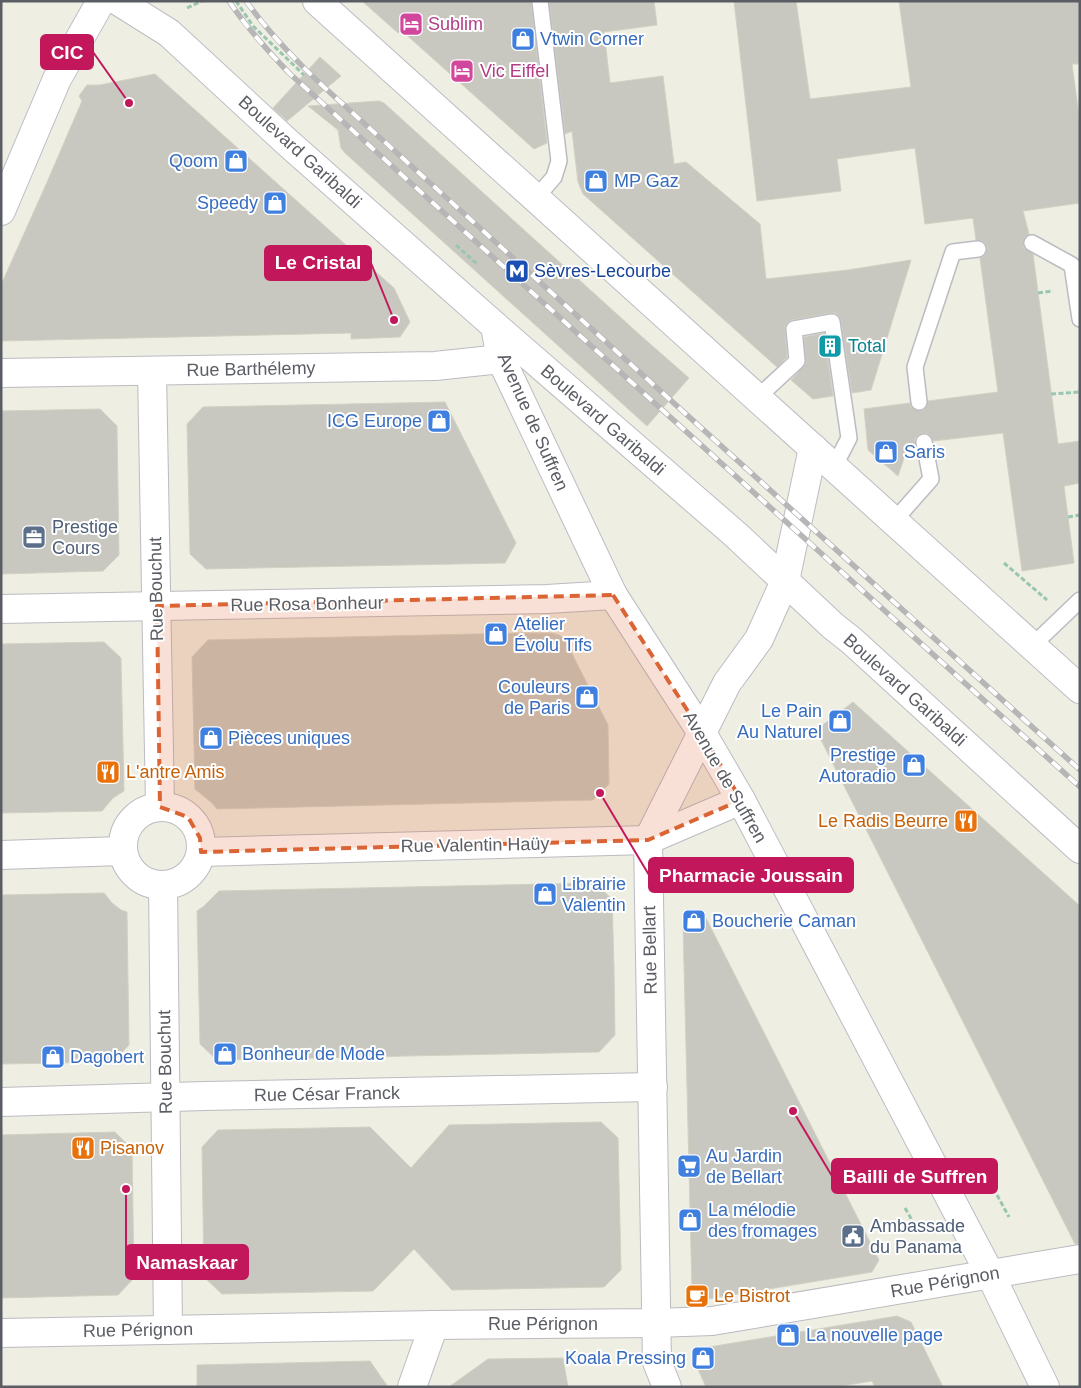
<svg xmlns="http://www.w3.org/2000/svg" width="1081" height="1388" viewBox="0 0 1081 1388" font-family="Helvetica,sans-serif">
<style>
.building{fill:#c9c8c0;stroke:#d2d1c1}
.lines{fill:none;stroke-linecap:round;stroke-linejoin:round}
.lane-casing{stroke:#bbbbc2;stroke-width:18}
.street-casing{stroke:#bbbbc2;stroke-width:30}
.secondary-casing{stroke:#bcbdc4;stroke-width:30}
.path{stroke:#99c6b0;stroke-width:3;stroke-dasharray:5 2.5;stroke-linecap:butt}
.lane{stroke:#fff;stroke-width:15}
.street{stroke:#fff;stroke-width:28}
.secondary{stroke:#fff;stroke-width:28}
.rail-casing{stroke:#b6b6b7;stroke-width:5.5}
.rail{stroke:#fff;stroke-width:4;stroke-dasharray:11;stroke-linecap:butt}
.marked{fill:#da6434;fill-opacity:0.2;stroke:#da6434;stroke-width:4;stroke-dasharray:10 6;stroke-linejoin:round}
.labels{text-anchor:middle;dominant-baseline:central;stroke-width:4;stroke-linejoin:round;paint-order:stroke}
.hotel-label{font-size:18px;fill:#b23c85;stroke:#fff;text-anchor:start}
.shop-label{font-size:18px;fill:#366cbe;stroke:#fff;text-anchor:start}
.street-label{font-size:18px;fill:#5b5d64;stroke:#fff}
.transit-label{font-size:18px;fill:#164399;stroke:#fff;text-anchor:start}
.culture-label{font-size:18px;fill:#0d838f;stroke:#fff;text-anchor:start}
.service-label{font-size:18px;fill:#4e5e75;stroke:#fff;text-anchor:start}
.food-label{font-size:18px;fill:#c56008;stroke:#fff;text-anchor:start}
.leader{fill:none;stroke:#c2185b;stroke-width:2}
.callout-dot{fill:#c2185b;stroke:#fff;stroke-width:2}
.callout{fill:#c2185b;stroke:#c2185b;stroke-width:2}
.callout-label{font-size:19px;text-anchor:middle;font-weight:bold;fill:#fff}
</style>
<rect width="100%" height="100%" fill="#eeeee3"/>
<g class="building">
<polygon points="362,1 531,1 547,143 534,149 401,30 398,33"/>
<polygon points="549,1 654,1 657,25 604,32 610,83 663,76 674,164 686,162 760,224 766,279 848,270 911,260 871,390 852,393 841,321 840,317 836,313 830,313 792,320 788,322 785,326 785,330 787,357 777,367 583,194 578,182 572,131 565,134"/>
<polygon points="734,1 796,1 810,99 911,87 899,1 1080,1 1080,64 1072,64 1080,123 1080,203 1023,211 1029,234 1024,238 1023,243 1024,248 1033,254 1058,444 1080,441 1080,483 1064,486 1074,563 1022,571 1003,433 933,441 931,436 927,433 922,433 918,435 915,438 915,444 908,446 898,476 868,450 864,409 910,403 911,407 915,410 921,411 924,410 927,406 928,401 998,392 980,258 984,256 986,253 987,247 985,243 982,241 976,240 973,218 925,224 915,148 837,159 841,191 757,201"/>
<polygon points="320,57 341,76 287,121 273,108"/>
<polygon points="155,74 394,288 410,322 400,337 351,339 351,333 1,341 1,285 48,180 82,101 79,96 87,85 100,85"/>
<polygon points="379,101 384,103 640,335 689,378 647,426 345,153 341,148 338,130 308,106"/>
<polygon points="824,333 833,396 813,399 791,380 806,364 804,337"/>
<polygon points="445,402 516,543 505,563 206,569 190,554 187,424 203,407"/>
<polygon points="100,409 117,426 119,555 103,571 1,574 1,411"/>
<polygon points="523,633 552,633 559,635 564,638 608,725 609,784 593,800 217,809 212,803 195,789 192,657 208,640"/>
<polygon points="104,642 121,658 124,791 113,798 102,811 1,813 1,644"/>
<polygon points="853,702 1080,906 1080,1244 1075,1244 816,730"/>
<polygon points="595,883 612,899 614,967 615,1035 599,1052 217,1060 200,1044 197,911 204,906 219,891"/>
<polygon points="104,893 112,903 121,910 127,912 129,1045 113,1062 1,1064 1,895"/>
<polygon points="706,918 879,1260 872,1272 702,1300 692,1291 683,924"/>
<polygon points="601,1122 618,1138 621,1270 604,1287 452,1290 414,1249 373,1291 222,1294 204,1277 202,1147 218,1130 370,1127 411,1168 449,1125"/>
<polygon points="115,1132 132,1149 134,1278 118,1295 1,1298 1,1135"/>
<polygon points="897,1316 911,1322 943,1387 875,1387 872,1381 836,1387 706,1387 697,1367 709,1347"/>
<polygon points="563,1358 568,1387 449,1387 488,1359"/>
<polygon points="370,1361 388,1387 197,1387 197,1365"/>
</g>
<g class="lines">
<g class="lane-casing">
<g id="lane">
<polyline points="536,198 554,177 559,161 540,1"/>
<polyline points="1032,243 1072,265 1080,319"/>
<polyline points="757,398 797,361 794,329 832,322 849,438 834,467"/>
<polyline points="919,402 915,367 953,252 978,249"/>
<polyline points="894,521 931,479 924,442"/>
<polyline points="1032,646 1080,600"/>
</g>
</g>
<g class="street-casing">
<g id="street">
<polyline points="152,371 160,807"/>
<polyline points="1,373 435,366 501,359"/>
<polyline points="1,609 547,599 613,595"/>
<circle cx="162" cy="846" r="39"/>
<polyline points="201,852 648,840 741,800"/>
<polyline points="1,855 122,851"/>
<polyline points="163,885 168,1330"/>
<polyline points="1,1102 205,1096 653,1087"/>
<polyline points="1,1333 434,1325 656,1323 712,1321 1080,1259"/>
<polyline points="412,1387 434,1325"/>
<polyline points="667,1387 657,1362 648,840 727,683 759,639 785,581 813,448"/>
</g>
</g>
<g class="secondary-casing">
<g id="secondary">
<polyline points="118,1 169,33 288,143 495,326 736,535 833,626 852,641 1080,849"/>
<polyline points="317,1 1080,689"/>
<polyline points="1,211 57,79 101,1"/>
<polyline points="495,326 501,359 613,595 702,733 741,800 990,1274 1045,1387"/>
</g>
</g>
<g class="path">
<polyline points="236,1 253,26 304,75"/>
<polyline points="187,8 202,1"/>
<polyline points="456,245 477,264"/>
<polyline points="1038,293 1053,291"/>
<polyline points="1051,394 1080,392"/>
<polyline points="1068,517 1080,515"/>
<polyline points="1004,563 1047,600"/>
<polyline points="997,1195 1009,1217"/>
<polyline points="905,1208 917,1229"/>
</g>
<use href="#lane" class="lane"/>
<use href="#street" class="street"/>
<use href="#secondary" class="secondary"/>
<g class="rail-casing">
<g id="rail">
<path d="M229,1c17,26 38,49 60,72l791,714"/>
<path d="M246,1c23,32 50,60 79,87l755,682"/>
</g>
</g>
<use href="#rail" class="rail"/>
</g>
<path class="marked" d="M613,595l89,138 39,67 -93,40 -447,12 -1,-14 -12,-21 -28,-10 -3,-201z"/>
<defs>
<g id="hotel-square" transform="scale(1.25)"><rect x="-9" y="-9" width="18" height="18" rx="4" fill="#d1479c" stroke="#fff"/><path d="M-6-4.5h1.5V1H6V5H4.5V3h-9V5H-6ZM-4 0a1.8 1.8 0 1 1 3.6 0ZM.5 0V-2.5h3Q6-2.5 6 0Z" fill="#fff"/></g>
<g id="shop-square" transform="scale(1.25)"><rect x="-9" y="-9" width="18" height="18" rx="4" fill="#3f7fe0" stroke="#fff"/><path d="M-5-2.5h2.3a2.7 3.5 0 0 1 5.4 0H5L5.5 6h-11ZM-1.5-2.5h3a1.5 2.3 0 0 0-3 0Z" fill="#fff"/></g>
<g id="metro-square" transform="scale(1.25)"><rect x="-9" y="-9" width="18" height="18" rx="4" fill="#1a4fb4" stroke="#fff"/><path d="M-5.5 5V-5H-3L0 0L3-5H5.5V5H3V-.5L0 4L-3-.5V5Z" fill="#fff"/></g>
<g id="building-square" transform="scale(1.25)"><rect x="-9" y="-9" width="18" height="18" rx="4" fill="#0f9aa8" stroke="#fff"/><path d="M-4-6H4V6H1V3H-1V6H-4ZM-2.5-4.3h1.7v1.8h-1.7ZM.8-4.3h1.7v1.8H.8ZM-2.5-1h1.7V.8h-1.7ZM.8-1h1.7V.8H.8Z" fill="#fff"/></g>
<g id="office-square" transform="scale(1.25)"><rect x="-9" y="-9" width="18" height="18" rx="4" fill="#5c6f8a" stroke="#fff"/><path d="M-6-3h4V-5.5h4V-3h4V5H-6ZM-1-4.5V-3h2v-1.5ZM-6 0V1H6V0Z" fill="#fff"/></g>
<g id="restaurant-square" transform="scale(1.25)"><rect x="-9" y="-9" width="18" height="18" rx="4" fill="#e8710a" stroke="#fff"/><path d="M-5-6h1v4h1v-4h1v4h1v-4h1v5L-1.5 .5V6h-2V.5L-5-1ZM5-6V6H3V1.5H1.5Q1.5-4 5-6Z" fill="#fff"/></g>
<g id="supermarket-square" transform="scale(1.25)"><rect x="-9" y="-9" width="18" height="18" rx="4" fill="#3f7fe0" stroke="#fff"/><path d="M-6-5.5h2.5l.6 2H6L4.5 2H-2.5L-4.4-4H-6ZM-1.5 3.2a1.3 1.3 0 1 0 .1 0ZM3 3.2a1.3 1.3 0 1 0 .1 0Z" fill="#fff"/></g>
<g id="civic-square" transform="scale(1.25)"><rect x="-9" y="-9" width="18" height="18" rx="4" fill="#5c6f8a" stroke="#fff"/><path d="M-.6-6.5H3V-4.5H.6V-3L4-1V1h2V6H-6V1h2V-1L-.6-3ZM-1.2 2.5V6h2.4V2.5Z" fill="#fff"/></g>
<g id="cafe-square" transform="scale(1.25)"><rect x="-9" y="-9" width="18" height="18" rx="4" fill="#e8710a" stroke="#fff"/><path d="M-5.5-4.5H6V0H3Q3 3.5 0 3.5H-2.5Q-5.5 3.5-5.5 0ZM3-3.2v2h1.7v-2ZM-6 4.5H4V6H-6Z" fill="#fff"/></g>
</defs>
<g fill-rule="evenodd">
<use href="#hotel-square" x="411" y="24"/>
<use href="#shop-square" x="523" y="39"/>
<use href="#hotel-square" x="462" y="71"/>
<use href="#shop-square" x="236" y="161"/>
<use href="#shop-square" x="596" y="181"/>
<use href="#shop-square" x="275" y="203"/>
<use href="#metro-square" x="517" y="271"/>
<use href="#building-square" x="830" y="346"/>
<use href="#shop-square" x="439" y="421"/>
<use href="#shop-square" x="886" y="452"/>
<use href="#office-square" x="34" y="537"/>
<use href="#shop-square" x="496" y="634"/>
<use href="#shop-square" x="587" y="697"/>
<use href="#shop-square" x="840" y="721"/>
<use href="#shop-square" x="211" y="738"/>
<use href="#shop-square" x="914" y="765"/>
<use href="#restaurant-square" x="108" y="772"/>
<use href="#restaurant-square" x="966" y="821"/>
<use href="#shop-square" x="545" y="894"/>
<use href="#shop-square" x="694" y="921"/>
<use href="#shop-square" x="225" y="1054"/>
<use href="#shop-square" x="53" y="1057"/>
<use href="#restaurant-square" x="83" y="1148"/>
<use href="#supermarket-square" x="689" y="1166"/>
<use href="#shop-square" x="690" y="1220"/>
<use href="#civic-square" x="853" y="1236"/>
<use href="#cafe-square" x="697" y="1296"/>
<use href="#shop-square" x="788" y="1335"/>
<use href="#shop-square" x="703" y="1358"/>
</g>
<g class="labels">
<g class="hotel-label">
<text x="428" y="24">Sublim</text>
<text x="480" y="71">Vic Eiffel</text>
</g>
<g class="shop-label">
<text x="540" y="39">Vtwin Corner</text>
<text x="218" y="161" text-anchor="end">Qoom</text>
<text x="614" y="181">MP Gaz</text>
<text x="258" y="203" text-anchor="end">Speedy</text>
<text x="422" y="421" text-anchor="end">ICG Europe</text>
<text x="904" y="452">Saris</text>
<text x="514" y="624">Atelier<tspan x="514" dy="21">Évolu Tifs</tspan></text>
<text x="570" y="687" text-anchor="end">Couleurs<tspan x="570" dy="21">de Paris</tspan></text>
<text x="822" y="711" text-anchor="end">Le Pain<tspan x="822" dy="21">Au Naturel</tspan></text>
<text x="228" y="738">Pièces uniques</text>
<text x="896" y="755" text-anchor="end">Prestige<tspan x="896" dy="21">Autoradio</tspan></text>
<text x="562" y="884">Librairie<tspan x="562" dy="21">Valentin</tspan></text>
<text x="712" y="921">Boucherie Caman</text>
<text x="242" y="1054">Bonheur de Mode</text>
<text x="70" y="1057">Dagobert</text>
<text x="706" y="1156">Au Jardin<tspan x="706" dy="21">de Bellart</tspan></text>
<text x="708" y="1210">La mélodie<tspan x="708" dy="21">des fromages</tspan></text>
<text x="806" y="1335">La nouvelle page</text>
<text x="686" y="1358" text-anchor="end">Koala Pressing</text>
</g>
<g class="street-label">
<text transform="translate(300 152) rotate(42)">Boulevard Garibaldi</text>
<text transform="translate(251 369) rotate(-1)">Rue Barthélemy</text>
<text transform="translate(603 420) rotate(41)">Boulevard Garibaldi</text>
<text transform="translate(533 422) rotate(66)">Avenue de Suffren</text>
<text transform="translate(156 589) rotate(-91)">Rue Bouchut</text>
<text transform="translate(307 604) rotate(-1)">Rue Rosa Bonheur</text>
<text transform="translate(905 690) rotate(42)">Boulevard Garibaldi</text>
<text transform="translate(725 777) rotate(60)">Avenue de Suffren</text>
<text transform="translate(475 845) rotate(-1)">Rue Valentin Haüy</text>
<text transform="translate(650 950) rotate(-91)">Rue Bellart</text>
<text transform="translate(165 1062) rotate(-91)">Rue Bouchut</text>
<text transform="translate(327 1094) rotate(-1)">Rue César Franck</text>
<text transform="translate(945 1282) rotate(-10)">Rue Pérignon</text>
<text x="543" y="1324">Rue Pérignon</text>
<text transform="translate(138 1330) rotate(-1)">Rue Pérignon</text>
</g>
<g class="transit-label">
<text x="534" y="271">Sèvres-Lecourbe</text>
</g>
<g class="culture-label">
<text x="848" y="346">Total</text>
</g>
<g class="service-label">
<text x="52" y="527">Prestige<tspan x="52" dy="21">Cours</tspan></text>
<text x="870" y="1226">Ambassade<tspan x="870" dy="21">du Panama</tspan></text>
</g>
<g class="food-label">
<text x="126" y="772">L'antre Amis</text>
<text x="948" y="821" text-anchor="end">Le Radis Beurre</text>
<text x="100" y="1148">Pisanov</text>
<text x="714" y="1296">Le Bistrot</text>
</g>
</g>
<path class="leader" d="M129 103L93 52M394 320L371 263M600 793L649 875M793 1111L832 1176M126 1189L126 1262"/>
<g class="callout-dot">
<circle cx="129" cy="103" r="5"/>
<circle cx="394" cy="320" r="5"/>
<circle cx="600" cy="793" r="5"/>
<circle cx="793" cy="1111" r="5"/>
<circle cx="126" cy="1189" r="5"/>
</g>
<g class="callout">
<rect x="41" y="35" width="52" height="34" rx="5"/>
<rect x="265" y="246" width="106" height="34" rx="5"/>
<rect x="649" y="858" width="204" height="34" rx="5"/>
<rect x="832" y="1159" width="165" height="34" rx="5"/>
<rect x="126" y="1245" width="122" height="34" rx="5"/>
</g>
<g class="callout-label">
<text x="67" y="59">CIC</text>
<text x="318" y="269">Le Cristal</text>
<text x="751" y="882">Pharmacie Joussain</text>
<text x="915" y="1183">Bailli de Suffren</text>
<text x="187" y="1269">Namaskaar</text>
</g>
<rect width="1081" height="1388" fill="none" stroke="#5b5d64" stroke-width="5"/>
</svg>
